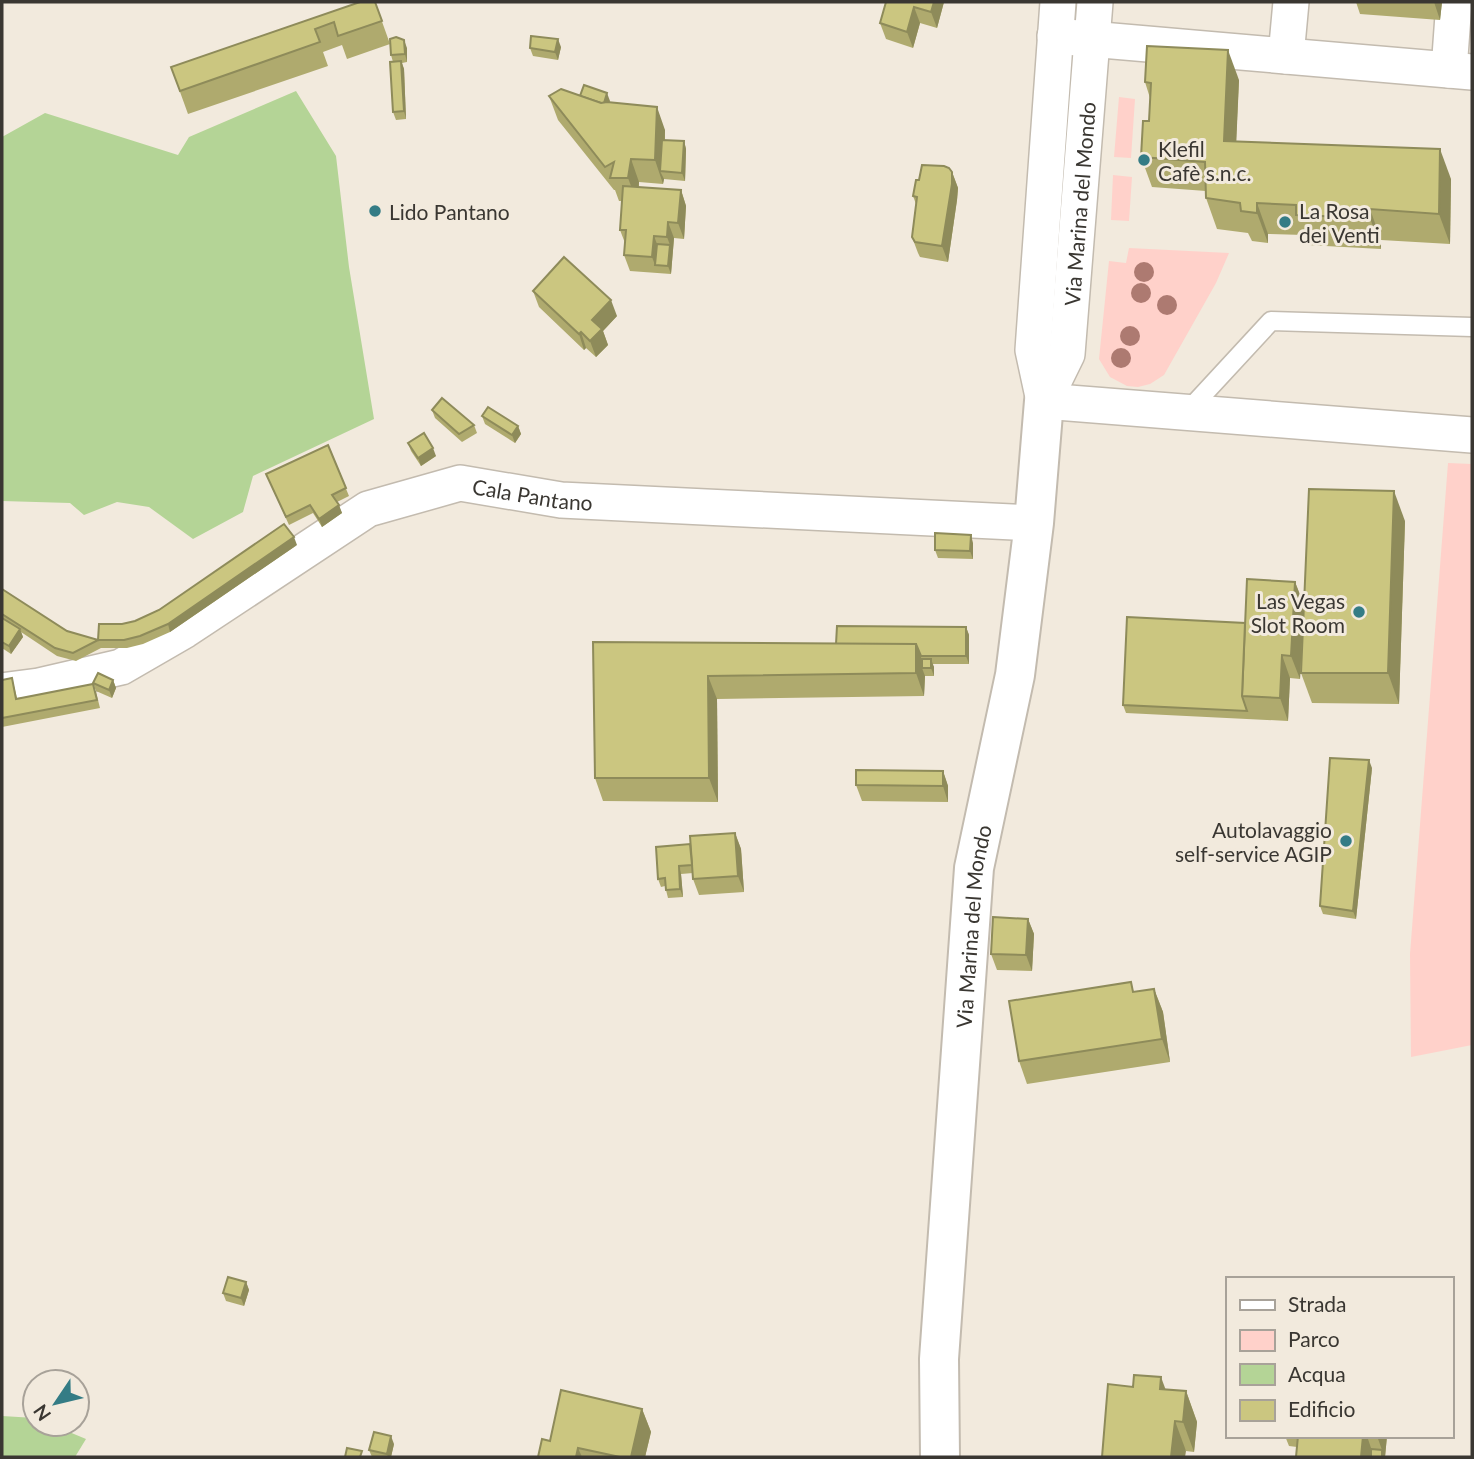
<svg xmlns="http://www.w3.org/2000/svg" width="1474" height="1459" viewBox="0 0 1474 1459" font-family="Lato,sans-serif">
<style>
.green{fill:#ffd1ca}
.water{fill:#b4d496}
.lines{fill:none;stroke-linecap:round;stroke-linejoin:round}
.lane-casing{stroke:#c3bbaf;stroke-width:21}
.street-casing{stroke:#c3bbaf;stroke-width:38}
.secondary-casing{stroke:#c3bbaf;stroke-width:42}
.lane{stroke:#fff;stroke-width:18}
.street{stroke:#fff;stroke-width:35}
.secondary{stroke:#fff;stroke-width:38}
.tree{fill:#ad7a71}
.wall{fill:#afaa6e}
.shaded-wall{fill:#8e8b5a}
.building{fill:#cbc680;stroke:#8e8b5a;stroke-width:2}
.poi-dot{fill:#347c85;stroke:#f2eadd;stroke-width:2.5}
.labels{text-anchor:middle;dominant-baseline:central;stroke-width:6;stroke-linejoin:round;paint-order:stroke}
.poi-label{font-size:21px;fill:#3a3732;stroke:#f2eadd;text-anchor:start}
.street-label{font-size:21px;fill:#3a3732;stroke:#f2eadd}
</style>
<rect width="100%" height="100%" fill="#f2eadd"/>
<g class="green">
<polygon points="1119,97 1135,99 1131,158 1114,157"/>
<polygon points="1113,175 1132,177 1129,221 1111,220"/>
<polygon points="1129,248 1229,253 1216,283 1164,375 1150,384 1138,387 1127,386 1110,377 1099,359 1109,261 1126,263"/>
<polygon points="1448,463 1472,464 1472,1045 1411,1057 1410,954"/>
</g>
<g class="water">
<polygon points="296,91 336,156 349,267 374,419 253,476 243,512 193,539 149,507 117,502 84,515 70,503 2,501 2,137 45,113 178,155 189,137"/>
<polygon points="2,1416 35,1418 35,1424 50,1424 86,1439 75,1457 2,1457"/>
</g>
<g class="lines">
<g class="lane-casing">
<polyline id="lane" points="1186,413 1271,321 1472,327"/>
</g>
<g class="street-casing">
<g id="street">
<polyline points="1055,36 1472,72"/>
<polyline points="1286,56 1291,2"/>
<polyline points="1449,70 1454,2"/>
<polyline points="1044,401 1472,435"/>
<path id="s1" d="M1044,401l23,-47 28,-352"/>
<polyline points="1044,401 1033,350 1058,2"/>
<path id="s2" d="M2,691l37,-5 82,-19 64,-37 183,-121 92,-26 101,17 473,23"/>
</g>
</g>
<g class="secondary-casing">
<g id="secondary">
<path id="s3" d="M940,1457l-1,-98 35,-491 41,-193 19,-152 10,-122"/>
</g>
</g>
<use href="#lane" class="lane"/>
<use href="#street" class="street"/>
<use href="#secondary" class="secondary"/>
</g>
<g class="tree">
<circle cx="1144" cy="272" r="10"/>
<circle cx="1141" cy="293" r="10"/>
<circle cx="1167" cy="305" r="10"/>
<circle cx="1130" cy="336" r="10"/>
<circle cx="1121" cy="358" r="10"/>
</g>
<g class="wall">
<polygon points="375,2 390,44 347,59 342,45 323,52 328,66 188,114 171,67"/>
<polygon points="886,2 944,2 937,28 920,23 913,48 886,39 880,23"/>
<polygon points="1356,2 1442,2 1440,20 1360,14"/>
<polygon points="561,47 558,60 533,56 530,48"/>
<polygon points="407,48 407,62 402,63 404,69 406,119 396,120 393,112 393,62 391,55"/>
<polygon points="1239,80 1236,141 1451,179 1450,244 1381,240 1381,249 1307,245 1304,235 1268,234 1268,243 1252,241 1248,233 1217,229 1206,198 1206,191 1152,187 1141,157 1149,121 1150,98 1145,82"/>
<polygon points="549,96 610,101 609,102 665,130 665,140 684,141 686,149 685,181 664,179 663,184 639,182 639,187 681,190 686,206 684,239 674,238 671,274 630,271 624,255 625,243 620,230 622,201 619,201 615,190 614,190 558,120"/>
<polygon points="952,172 958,188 957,200 948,262 920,257 918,253 912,237 916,204 913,196"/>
<polygon points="533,291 617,316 603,331 608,345 596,357 586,348 584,350 539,307"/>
<polygon points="432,410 474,425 477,433 462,442 435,418"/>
<polygon points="482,416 518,426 521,434 515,443 485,424"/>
<polygon points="408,443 436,456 421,466 411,451"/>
<polygon points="328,445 349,496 337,502 342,513 322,527 313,513 289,525 266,474"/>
<polygon points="1405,521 1399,704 1312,703 1301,673"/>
<polygon points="973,543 973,559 938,558 935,550"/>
<polygon points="297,545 170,632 143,644 127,648 101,648 76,661 57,656 21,632 23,637 11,654 2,648 2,589 67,631 98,640 122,624 135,621 159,610"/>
<polygon points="1295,582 1304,605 1300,679 1290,678 1288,721 1126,713 1123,705 1245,623"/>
<polygon points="966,627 969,635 969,664 932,664 934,667 934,676 925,676 924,696 717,699 718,802 603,801 595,778 593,642 836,644"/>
<polygon points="12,678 17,698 96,692 100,708 2,727 2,680"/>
<polygon points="113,680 116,688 112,698 96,691 93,683"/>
<polygon points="1372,768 1356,919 1323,914 1320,906"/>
<polygon points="943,771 948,786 948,802 862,801 856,785"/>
<polygon points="735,833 741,849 744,892 699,895 693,879 693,873 681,874 683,897 668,898 665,886 661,887 658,879 690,844"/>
<polygon points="1028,919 1034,934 1032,971 997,970 991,954"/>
<polygon points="1154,989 1163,1012 1170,1062 1027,1084 1019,1061"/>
<polygon points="246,1282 249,1290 244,1306 226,1301 223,1293"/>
<polygon points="1133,1387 1186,1391 1197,1422 1194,1452 1186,1451"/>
<polygon points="642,1409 651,1432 645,1457 538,1457 550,1441"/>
<polygon points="1285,1436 1387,1436 1385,1457 1296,1457 1297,1447 1289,1446"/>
<polygon points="394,1444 391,1457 372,1457 369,1450"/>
</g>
<g class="shaded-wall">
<polygon points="934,2 944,2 937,28 931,12"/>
<polygon points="1434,2 1442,2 1440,20"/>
<polygon points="914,7 920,23 913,48 907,32"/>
<polygon points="558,39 561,47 558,60 555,52"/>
<polygon points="404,40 407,48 407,62 405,54"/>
<polygon points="1228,50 1239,80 1235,171 1224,141"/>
<polygon points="401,61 404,69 406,119 404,111"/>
<polygon points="607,93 610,101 602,124 599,116"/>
<polygon points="657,107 665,130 664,172 660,171 664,179 663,184 655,160"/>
<polygon points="684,141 686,149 685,181 682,173"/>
<polygon points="1440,149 1451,179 1450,244 1439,214"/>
<polygon points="631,159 639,182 637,202 628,178"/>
<polygon points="952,172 958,188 957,200 948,262 942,246"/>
<polygon points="681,190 686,206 684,239 678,223"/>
<polygon points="1257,203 1268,234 1268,243 1257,213"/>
<polygon points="1370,209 1381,240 1381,249 1370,218"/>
<polygon points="668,222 674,238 671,274 668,266 670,245 667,237"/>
<polygon points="654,236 660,252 655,265 652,257"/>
<polygon points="611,300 617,316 603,331 608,345 596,357 590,341 592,320"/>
<polygon points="581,332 586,348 584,350 579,334"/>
<polygon points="518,426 521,434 515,443 512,435"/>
<polygon points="433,448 436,456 421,466 418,458"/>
<polygon points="1394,491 1405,521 1399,704 1388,673"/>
<polygon points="339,505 342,513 322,527 319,519"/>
<polygon points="971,535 973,543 973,559 970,551"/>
<polygon points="294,537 297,545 170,632 168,624"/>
<polygon points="1295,582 1304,605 1300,679 1291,656"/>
<polygon points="966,627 969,635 969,664 966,656"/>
<polygon points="20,629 23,637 11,654 9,646"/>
<polygon points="916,644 925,668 922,668 925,676 924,696 916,673"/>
<polygon points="1282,655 1290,678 1288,721 1280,698"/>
<polygon points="931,659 934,667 934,676 931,668"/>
<polygon points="708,676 717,699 718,802 709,778"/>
<polygon points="113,680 116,688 112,698 109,690"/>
<polygon points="1369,760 1372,768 1356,919 1353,911"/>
<polygon points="943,771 948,786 948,802 943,786"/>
<polygon points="735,833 741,849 744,892 738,876"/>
<polygon points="679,866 681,874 683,897 680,889"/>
<polygon points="1028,919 1034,934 1032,971 1026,955"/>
<polygon points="1154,989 1163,1012 1170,1062 1162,1039"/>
<polygon points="246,1282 249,1290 244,1306 241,1298"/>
<polygon points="1161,1377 1172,1407 1160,1389"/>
<polygon points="1186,1391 1197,1422 1194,1452 1183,1422"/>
<polygon points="642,1409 651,1432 645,1457 631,1457"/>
<polygon points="1175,1421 1186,1451 1185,1457 1171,1457"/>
<polygon points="391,1436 394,1444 391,1457 388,1457 387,1454"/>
<polygon points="1363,1436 1367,1436 1374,1457 1361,1457"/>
<polygon points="1377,1436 1387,1436 1385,1457 1382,1457 1382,1450"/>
<polygon points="578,1448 582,1457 576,1457"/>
</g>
<g class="building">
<polygon points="360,2 375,2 382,21 338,36 334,22 315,29 320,42 180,91 171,67"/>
<polygon points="886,2 934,2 931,12 914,7 907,32 880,23"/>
<polygon points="531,36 558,39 555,52 530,48"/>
<polygon points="396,37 404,40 405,54 391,55 390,39"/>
<polygon points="1147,46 1228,50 1224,141 1440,149 1439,214 1370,209 1370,218 1296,215 1296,205 1257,203 1257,213 1241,211 1240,203 1206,198 1205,162 1141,157 1143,121 1149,121 1151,83 1145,82"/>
<polygon points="401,61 404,111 393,112 390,62"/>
<polygon points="584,85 607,93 604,103 601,103 580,96"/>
<polygon points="561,89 601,103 607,102 657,107 655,160 631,159 628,178 610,178 614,162 605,167 549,96"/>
<polygon points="662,140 684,141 682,173 660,171"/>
<polygon points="922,165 944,166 949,168 952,172 952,184 942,246 915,242 912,237 917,197 913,196 916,180 919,180"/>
<polygon points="623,186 681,190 678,223 668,222 667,237 654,236 652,257 624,255 626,230 620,230"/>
<polygon points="657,244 670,245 668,266 655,265"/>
<polygon points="564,257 611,300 592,320 602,329 590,341 581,332 579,334 533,291"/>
<polygon points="442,398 474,425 459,434 432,410"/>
<polygon points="488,407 518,426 512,435 482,416"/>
<polygon points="424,433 433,448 418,458 408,443"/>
<polygon points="328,445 346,488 332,495 339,505 319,519 310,505 286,517 266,474"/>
<polygon points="1309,489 1394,491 1388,673 1301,673"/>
<polygon points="284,524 294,537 168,624 140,636 124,640 98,640 73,653 55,648 2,614 2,589 67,631 98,640 99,624 122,624 135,621 159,610"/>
<polygon points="935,533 971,535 970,551 935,550"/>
<polygon points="1247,579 1295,582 1291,656 1282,655 1280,698 1242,696"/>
<polygon points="1127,617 1245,623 1242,696 1247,711 1123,705"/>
<polygon points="2,618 20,629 9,646 2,642"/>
<polygon points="837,626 966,627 966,656 921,656 916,644 836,644"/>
<polygon points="593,642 916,644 916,673 708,676 709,778 595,778"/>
<rect x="922" y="659" width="9" height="9"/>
<polygon points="98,673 113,680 109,690 93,683"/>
<polygon points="12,678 16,699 93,684 97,700 2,718 2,680"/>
<polygon points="1330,758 1369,760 1353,911 1320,906"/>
<polygon points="856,770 943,771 943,786 856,785"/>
<polygon points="735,833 738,876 693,879 690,836"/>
<polygon points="690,844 692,865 679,866 680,889 666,890 665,878 658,879 656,847"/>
<polygon points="993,917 1028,919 1026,955 991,954"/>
<polygon points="1131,982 1133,992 1154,989 1162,1039 1019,1061 1009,1001"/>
<polygon points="228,1277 246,1282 241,1298 223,1293"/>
<polygon points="1134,1375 1161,1377 1160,1389 1186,1391 1183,1422 1175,1421 1171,1457 1102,1457 1108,1384 1133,1387"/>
<polygon points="561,1390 642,1409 631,1457 620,1457 578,1448 576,1457 538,1457 542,1439 550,1441"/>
<polygon points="374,1432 391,1436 387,1454 369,1450"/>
<polygon points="1298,1436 1363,1436 1361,1457 1296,1457"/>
<polygon points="347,1448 362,1451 360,1457 345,1457"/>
<polygon points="1371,1449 1382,1450 1382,1457 1371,1457"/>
</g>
<g class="poi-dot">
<circle cx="1144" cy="160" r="7"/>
<circle cx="375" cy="211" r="7"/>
<circle cx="1285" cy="222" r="7"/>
<circle cx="1359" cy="612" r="7"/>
<circle cx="1346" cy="841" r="7"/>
</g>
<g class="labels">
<g class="poi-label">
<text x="1158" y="148">Klefil<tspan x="1158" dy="24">Cafè s.n.c.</tspan></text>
<text x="1299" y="210">La Rosa<tspan x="1299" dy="24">dei Venti</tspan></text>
<text x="389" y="211">Lido Pantano</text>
<text x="1345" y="600" text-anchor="end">Las Vegas<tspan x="1345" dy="24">Slot Room</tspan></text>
<text x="1332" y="829" text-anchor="end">Autolavaggio<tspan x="1332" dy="24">self-service AGIP</tspan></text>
</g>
<g class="street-label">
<text stroke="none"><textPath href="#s1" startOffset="203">Via Marina del Mondo</textPath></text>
<text stroke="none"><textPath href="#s2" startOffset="584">Cala Pantano</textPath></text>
<text stroke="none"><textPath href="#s3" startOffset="532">Via Marina del Mondo</textPath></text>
</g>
</g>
<rect width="1474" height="1459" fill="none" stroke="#3a3732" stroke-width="7"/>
<rect x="1226" y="1277" width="228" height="161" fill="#f2eadd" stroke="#a8a299" stroke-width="2"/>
<rect x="1240" y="1300" width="35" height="10" fill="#ffffff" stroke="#a8a299" stroke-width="2"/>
<text x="1288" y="1312" font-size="21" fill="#3a3732">Strada</text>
<rect x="1240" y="1330" width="35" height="21" fill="#ffd1ca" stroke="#a8a299" stroke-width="2"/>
<text x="1288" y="1347" font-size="21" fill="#3a3732">Parco</text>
<rect x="1240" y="1364" width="35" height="21" fill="#b4d496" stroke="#a8a299" stroke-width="2"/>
<text x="1288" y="1382" font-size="21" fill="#3a3732">Acqua</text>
<rect x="1240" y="1400" width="35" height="21" fill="#cbc680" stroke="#a8a299" stroke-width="2"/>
<text x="1288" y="1417" font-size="21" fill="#3a3732">Edificio</text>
<g transform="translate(56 1403) rotate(235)"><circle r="33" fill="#f2eadd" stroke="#a8a299" stroke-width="2"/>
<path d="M0-5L12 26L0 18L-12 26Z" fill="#347c85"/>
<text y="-10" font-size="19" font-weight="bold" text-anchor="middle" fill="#3a3732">N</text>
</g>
</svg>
